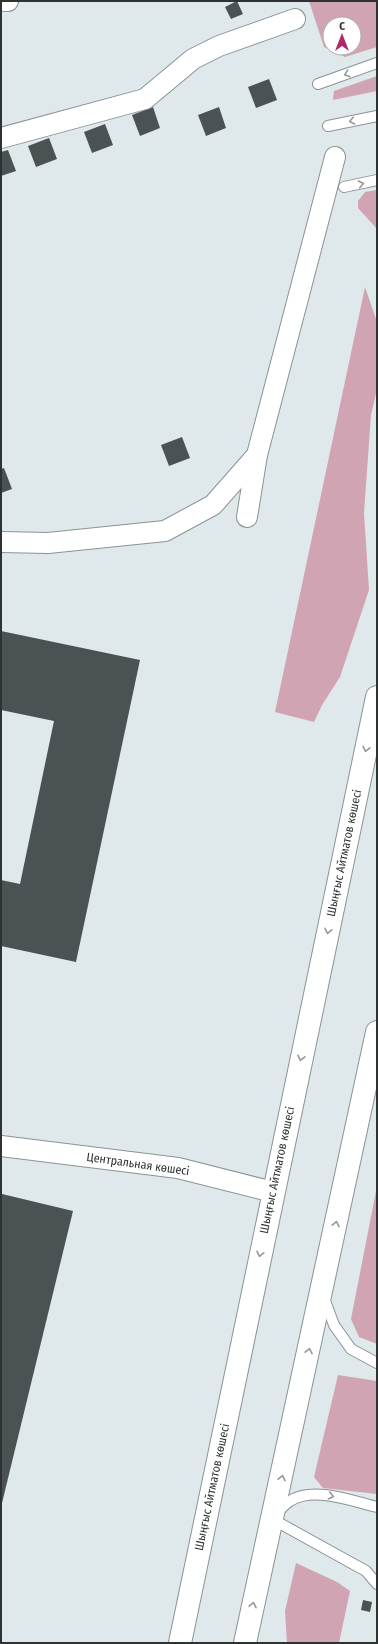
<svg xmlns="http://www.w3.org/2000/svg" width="378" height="1644" viewBox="0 0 378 1644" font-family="'Fira Sans Condensed',sans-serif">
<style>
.green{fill:#d1a4b4;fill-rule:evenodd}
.building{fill:#4a5254}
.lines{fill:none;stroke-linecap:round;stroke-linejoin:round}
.lane-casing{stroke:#8a9395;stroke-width:12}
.street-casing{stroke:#8a9395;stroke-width:22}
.secondary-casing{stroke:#8a9395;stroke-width:24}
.lane{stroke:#fff;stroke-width:10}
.street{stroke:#fff;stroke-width:20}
.secondary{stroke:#fff;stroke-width:22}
.oneway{stroke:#979899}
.labels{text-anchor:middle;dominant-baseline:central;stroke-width:4;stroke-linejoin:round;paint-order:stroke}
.street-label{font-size:12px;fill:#2f3233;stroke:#fff}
</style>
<rect width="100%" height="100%" fill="#dfe8eb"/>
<g class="green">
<path d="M309,1h68v46l-32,10 -21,-10zM330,24h24v24h-24z"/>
<polygon points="377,76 377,91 333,100 334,91"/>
<polygon points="377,190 377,229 358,208 358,201 365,192"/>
<polygon points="365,287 377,322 377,389 371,415 364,513 369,590 340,677 322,705 314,722 275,712"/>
<polygon points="377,1186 377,1344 359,1337 351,1319"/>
<polygon points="338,1375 377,1381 377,1494 323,1488 314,1477"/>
<polygon points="296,1563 337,1582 350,1591 339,1643 287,1643 285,1611"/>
</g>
<g class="building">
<polygon points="237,1 243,14 231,19 225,7"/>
<polygon points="269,79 277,100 256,108 248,87"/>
<polygon points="153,107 160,128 140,136 132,115"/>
<polygon points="219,107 226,128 206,136 198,115"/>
<polygon points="105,124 113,145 92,153 84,132"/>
<polygon points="49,138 57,159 36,167 28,146"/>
<polygon points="8,150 16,171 1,176 1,152"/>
<polygon points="182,437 190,458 169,466 161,445"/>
<polygon points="4,468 12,489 1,493 1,469"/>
<polygon points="1,631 140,660 76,962 1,946 1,880 20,884 54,721 1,710"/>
<polygon points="2,1194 73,1211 2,1503 1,1199"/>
<polygon points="363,1600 372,1602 370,1612 361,1610"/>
</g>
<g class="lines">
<g class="lane-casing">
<g id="lane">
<polyline points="318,84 377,63"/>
<polyline points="328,126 377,116"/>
<polyline points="344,187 377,180"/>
<polyline points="324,1298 334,1325 351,1349 377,1363"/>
<path d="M377,1507c-25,-6 -64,-21 -87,-6 -7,4 -12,12 -18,18l94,52 11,13"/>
</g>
</g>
<g class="street-casing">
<g id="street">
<polyline points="5,1 8,1"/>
<polyline points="1,138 145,99 193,59 219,46 295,19"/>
<polyline points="247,517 257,455 335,157"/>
<polyline points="1,542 48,543 165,531 213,505 257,455"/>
<polyline points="1,1146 178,1168 273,1192"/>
</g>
</g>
<g class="secondary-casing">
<g id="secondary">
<polyline points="180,1643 377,697"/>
<polyline points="245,1643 377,1032"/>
</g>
</g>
<use href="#lane" class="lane"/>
<use href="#street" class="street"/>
<use href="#secondary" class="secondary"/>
</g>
<defs><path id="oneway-chevron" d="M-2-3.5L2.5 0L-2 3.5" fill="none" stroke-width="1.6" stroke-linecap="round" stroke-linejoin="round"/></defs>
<g class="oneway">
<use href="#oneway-chevron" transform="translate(347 74) rotate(161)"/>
<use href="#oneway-chevron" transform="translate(352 121) rotate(168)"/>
<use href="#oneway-chevron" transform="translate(361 184) rotate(-12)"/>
<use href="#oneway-chevron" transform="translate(366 749) rotate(102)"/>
<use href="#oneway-chevron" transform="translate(328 931) rotate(102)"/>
<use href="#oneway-chevron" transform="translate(301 1058) rotate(102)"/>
<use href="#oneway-chevron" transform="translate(336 1224) rotate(-78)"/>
<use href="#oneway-chevron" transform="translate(260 1254) rotate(102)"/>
<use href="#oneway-chevron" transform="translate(309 1351) rotate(-78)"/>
<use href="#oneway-chevron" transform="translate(282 1478) rotate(-78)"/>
<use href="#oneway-chevron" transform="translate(331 1496) rotate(13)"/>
<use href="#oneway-chevron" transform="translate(253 1605) rotate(-78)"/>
</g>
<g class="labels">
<g class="street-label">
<text transform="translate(344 853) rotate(-78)">Шыңғыс Айтматов көшесі</text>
<text transform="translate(138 1164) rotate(8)">Центральная көшесі</text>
<text transform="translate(277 1170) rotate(-78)">Шыңғыс Айтматов көшесі</text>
<text transform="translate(212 1487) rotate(-78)">Шыңғыс Айтматов көшесі</text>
</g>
</g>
<rect width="378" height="1644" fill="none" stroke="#2f3233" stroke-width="4"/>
<g transform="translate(342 36)"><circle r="19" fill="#ffffff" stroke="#acadad"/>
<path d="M0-3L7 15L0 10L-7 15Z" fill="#af286b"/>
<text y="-6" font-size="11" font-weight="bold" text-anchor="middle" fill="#2f3233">С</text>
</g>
</svg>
